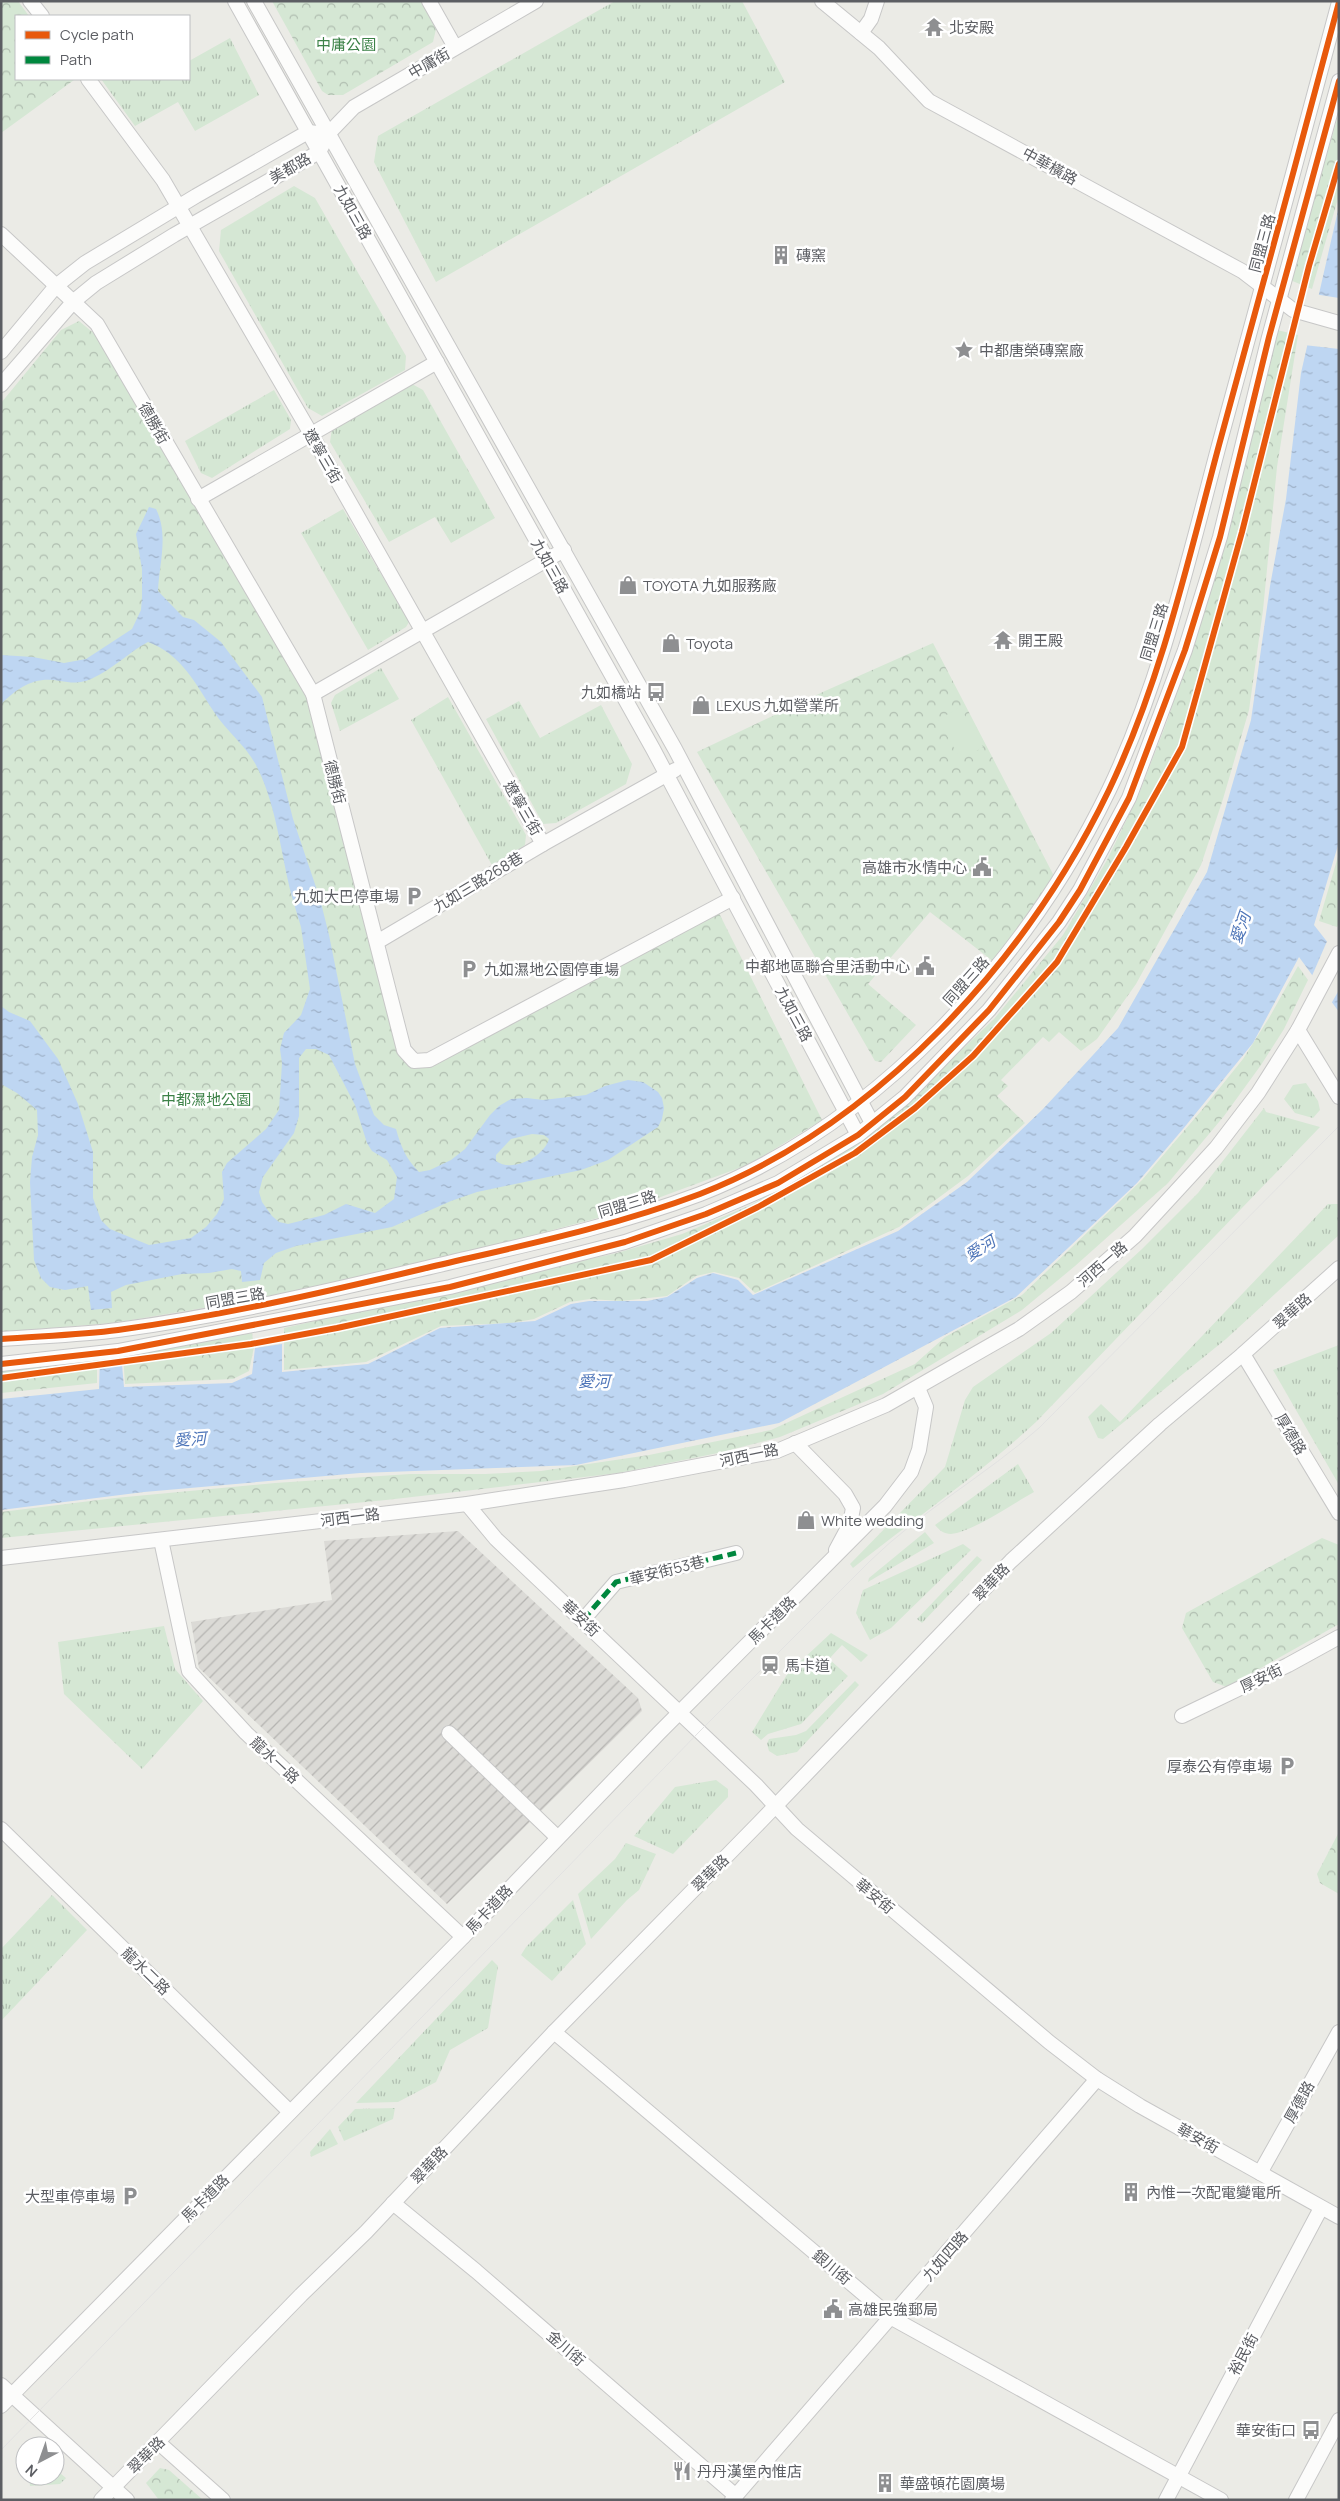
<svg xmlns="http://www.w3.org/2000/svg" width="1340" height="2501" viewBox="0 0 1340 2501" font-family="Manrope,'Noto Sans TC',sans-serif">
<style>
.industrial{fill:url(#industrial-furrows)}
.grass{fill:url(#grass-tufts)}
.park{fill:url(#park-crowns)}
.pitch{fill:#d5e7d4}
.water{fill:url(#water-ripples);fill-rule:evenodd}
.pier{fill:#ebebe6}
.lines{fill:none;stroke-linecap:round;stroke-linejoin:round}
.minor-casing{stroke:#c7c7c7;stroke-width:16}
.minor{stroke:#fcfcfb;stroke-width:14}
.tram{stroke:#e2e2e2;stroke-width:1}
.quiet{stroke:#00873e;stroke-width:5;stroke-dasharray:10 5;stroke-linecap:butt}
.cycleway-casing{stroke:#fff;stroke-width:9}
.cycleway{stroke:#e8590c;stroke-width:6}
.labels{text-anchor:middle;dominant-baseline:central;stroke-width:5;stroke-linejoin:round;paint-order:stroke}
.poi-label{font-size:15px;fill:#5c5e63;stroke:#fff;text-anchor:start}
.park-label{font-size:15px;fill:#3d8248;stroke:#fff}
.street-label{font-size:15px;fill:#5c5e63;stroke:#fff}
.water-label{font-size:16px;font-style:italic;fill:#4f76b9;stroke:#fff}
</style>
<defs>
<pattern id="industrial-furrows" width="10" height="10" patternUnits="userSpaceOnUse" patternTransform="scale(1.25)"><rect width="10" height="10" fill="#dbdad6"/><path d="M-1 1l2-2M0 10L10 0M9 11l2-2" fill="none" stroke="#b5b4b1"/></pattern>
<pattern id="grass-tufts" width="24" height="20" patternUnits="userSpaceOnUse" patternTransform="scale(1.25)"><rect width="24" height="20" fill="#d5e7d4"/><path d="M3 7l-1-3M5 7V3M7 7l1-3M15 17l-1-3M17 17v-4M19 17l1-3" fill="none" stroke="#b0beb0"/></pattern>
<pattern id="park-crowns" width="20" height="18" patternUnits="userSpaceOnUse" patternTransform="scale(1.25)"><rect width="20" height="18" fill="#d5e7d4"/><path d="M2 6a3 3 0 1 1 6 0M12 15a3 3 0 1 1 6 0" fill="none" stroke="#b0beb0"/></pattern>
<pattern id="water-ripples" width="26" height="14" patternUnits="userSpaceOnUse" patternTransform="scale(1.25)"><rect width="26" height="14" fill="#bed6f2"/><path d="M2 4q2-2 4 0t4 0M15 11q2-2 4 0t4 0" fill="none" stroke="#9eb1c8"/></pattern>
</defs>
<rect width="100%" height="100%" fill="#ebebe6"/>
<polygon class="industrial" points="458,1531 638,1698 642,1711 447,1904 199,1668 191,1622 332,1600 324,1541"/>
<g class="grass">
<polygon points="615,1 742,1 785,82 436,282 374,162 378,136"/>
<polygon points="230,38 259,95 195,131 178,102 135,126 101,79 189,79 189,61"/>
<polygon points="294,186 315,198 406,356 405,370 322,416 308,408 219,251 221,230"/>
<polygon points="412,384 423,390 495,518 451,543 435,517 389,542 330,442 332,428"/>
<polygon points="274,390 291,420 290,429 212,478 201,473 185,441"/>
<polygon points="343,509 409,622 406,627 368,650 301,533"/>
<polygon points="381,668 399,699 340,731 331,703 335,695"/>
<polygon points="448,697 526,835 525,845 493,867 411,720"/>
<polygon points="519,701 540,738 601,705 632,764 626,784 556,823 543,824 486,719"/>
<polygon points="1306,1083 1318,1101 1320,1110 1313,1118 1295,1113 1284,1099 1293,1085"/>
<path d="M1264,1108l2,4 54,15 -284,295c-57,53 -122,97 -183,146l-3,-4 95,-97 20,-67 8,-13 78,-54 91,-84 56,-56z"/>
<polygon points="1328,1204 1339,1204 1339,1235 1226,1339 1103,1439 1098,1438 1088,1417 1101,1404 1120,1422"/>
<polygon points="1339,1345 1339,1485 1273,1370"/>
<path d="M1018,1464l16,28c-20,11 -62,40 -83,42 -7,0 -12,-4 -16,-9z"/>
<polygon points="925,1532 934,1543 868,1582 869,1578"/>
<polygon points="963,1544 971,1550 891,1628 870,1640 856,1613 863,1590"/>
<polygon points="977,1556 982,1560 922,1623 917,1619"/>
<polygon points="164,1626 175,1669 203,1701 142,1769 64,1694 58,1642"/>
<polygon points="831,1633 868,1655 861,1662 842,1645 829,1659 848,1676 801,1724 768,1734 761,1740 752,1732 788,1673"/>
<polygon points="855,1681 859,1685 797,1752 777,1756 769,1751 767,1744 769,1739 796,1735 806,1731"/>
<polygon points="716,1780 728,1789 728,1797 673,1854 634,1836 675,1787"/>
<polygon points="626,1843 656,1854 639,1890 627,1900 591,1939 578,1894 615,1859"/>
<polygon points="52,1895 87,1930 1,2021 1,1949"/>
<polygon points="573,1900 586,1944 552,1981 521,1955 526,1947"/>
<polygon points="492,1960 498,1966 488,2028 450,2050 436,2082 398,2102 356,2103"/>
<polygon points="395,2108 393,2119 344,2141 338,2127 355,2109"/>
<polygon points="330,2129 338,2144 311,2157 310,2152"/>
<polygon points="55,2469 66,2478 60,2484 30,2486 29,2476 55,2476"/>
</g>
<g class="park">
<polygon points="1,1 18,1 29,16 16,16 16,79 74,80 1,133"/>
<polygon points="272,1 421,1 436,29 433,42 343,95 328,95 322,91"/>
<polygon points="1339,113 1339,195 1312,289 1290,280"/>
<polygon points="79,321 97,336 313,694 404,1050 414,1061 719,913 822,1120 750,1164 620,1212 444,1259 270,1297 113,1323 1,1332 1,403 61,330"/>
<polygon points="1277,330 1298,335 1277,467 1263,610 1249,710 1223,799 1201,865 1136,984 1097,1039 1081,1051 1059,1032 1049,1042 1043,1037 1001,1080 1008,1086 997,1096 1025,1123 968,1176 899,1227 755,1293 739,1278 714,1272 696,1276 667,1296 621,1301 590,1299 570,1302 534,1319 512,1323 441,1326 366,1362 284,1370 284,1328 617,1253 682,1234 751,1205 852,1146 896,1112 994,1019 1063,935 1107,860 1139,794 1169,716 1235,499"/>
<polygon points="933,643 1054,876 1044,894 994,962 930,912 868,984 916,1025 881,1062 875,1061 697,752 825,691"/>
<polygon points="1339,853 1339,924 1337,927 1319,921"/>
<polygon points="1298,966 1308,980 1284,1029 1261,1065 1224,1116 1168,1183 1075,1266 1022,1310 883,1394 780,1437 718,1453 619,1473 386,1500 1,1538 1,1512 115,1498 275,1483 410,1474 485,1474 541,1471 649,1455 771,1430 915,1364 945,1337 1022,1295 1142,1180 1201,1111 1243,1059 1269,1018"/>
<polygon points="252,1333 254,1347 249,1371 233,1379 125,1384 123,1354"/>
<polygon points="97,1357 97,1383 1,1393 1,1368"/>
<polygon points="1322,1538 1339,1545 1339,1624 1227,1687 1213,1682 1182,1628 1186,1613"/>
<polygon points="1339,1832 1339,1894 1320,1883 1317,1874"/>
<polygon points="160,2468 169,2470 203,2500 159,2500 146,2483"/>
</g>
<polygon class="pitch" points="960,707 983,747 961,760 938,720"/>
<g class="water">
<polygon points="1339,206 1339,842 1314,925 1339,957 1339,1012 1299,957 1253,1043 1183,1129 1137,1183 1016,1297 779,1423 576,1465 360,1473 144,1492 1,1510 1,1399 99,1389 100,1357 121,1354 124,1387 232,1383 252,1374 255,1348 282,1344 282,1372 368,1364 440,1328 535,1321 571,1304 589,1301 647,1301 667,1297 697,1278 713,1273 738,1280 753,1295 898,1231 967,1182 1043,1109 1118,1028 1207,872 1251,720 1270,586 1286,499 1301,373"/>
<path d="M149,507l7,2c13,26 3,55 2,82l25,26 11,3 27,22 41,55 31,122 27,80 9,36 26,129 19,51 10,10 12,4c5,18 10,30 23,43l11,-2 21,-10 14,-11 25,-34 9,-9 12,-7 16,-1 16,2 43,-5 19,-9 23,-6 15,2 15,10 4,6 2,10 -2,11 -4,8 -50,33 -27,10 -104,22 -26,9 -59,26 -96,19 -20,7 -12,10 -4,17 -18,2 -1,-11 -9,-2 -23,4 -27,1 -56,11 -15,7 1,16 -21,2 -3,-24 -23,4 -15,-3 -9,-9 -7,-18 -4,-78 2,-25 6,-22 -1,-25 -20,-17 -16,-9v-78l8,6 21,9 28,38 20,45 15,48v46l8,22 9,9 39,16 42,-7 15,-11 11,-13 7,-15 -2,-27 5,-9 39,-34 13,-19 3,-47 -2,-14 4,-16 17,-18 9,-26 -9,-62 -9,-30c-11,-42 -15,-89 -34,-128 -10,-22 -31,-37 -44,-57 -18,-28 -33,-58 -66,-70 -19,10 -35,27 -55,36 -13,6 -21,5 -33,3 -26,-5 -42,7 -59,23v-49l32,2 31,6 22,-4 46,-30 9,-19 1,-13v-28l-6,-35zM306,1049h10l13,6 26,50 12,38 5,8 15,9 10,17 -3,22 -19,14 -29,-9 -22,11 -36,9 -9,-2 -7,-6 -10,-14 -3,-10 4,-15 31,-44 5,-17v-58zM532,1134l12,1 5,4c-5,18 -37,34 -53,22v-6l15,-16z"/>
</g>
<g class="pier">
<polygon points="1314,294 1339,298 1339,349 1304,345"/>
<polygon points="1328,939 1339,953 1339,990 1331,1004 1311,978"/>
</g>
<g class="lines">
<g class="minor-casing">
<g id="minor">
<polyline points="30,1 42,16"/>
<polyline points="235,1 653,749 858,1135"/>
<polyline points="254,1 675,749 872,1123"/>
<polyline points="429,1 455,47"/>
<polyline points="822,1 879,48 929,101 1242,271 1293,310 1339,323"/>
<polyline points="861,33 871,19 877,1"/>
<polyline points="88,79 163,180 311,434 543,844"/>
<polyline points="1,234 97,324 313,694 404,1050 414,1061 429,1060 733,898"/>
<polyline points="1,352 56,286 85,263 196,196 308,132 318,133"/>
<polyline points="1,385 74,301 96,283 174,235 319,152 329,133 354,107 536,1"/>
<polyline points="198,499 437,362"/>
<polyline points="313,694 564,550"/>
<polyline points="377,942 543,844 675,770"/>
<polyline points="1298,1030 1339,1097"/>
<path d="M1,1339c39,-3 79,-4 117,-9 103,-14 203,-37 304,-61 93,-22 188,-41 278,-75 178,-70 327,-234 409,-404 52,-109 79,-229 110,-345 40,-148 81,-295 120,-443"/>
<polyline points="1243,1354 1339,1513"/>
<polyline points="1,1364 118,1351 450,1287 625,1242 706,1214 778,1183 858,1135 905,1097 989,1010 1059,922 1080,890 1129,798 1185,650 1220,537 1269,337 1339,81"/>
<polyline points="795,1443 845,1494 853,1508 850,1524 836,1550"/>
<polyline points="467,1504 496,1539 756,1785 797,1829 1049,2042 1097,2079 1140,2106 1339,2217"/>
<polyline points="161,1540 189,1671 246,1733 463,1937"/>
<polyline points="1,1558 467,1504 624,1480 777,1451 886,1405 1019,1329 1071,1292 1135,1236 1216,1148 1258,1093 1298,1030 1339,953"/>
<polyline points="583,1620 616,1582 736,1553"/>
<polyline points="1182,1716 1288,1665 1339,1637"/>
<polyline points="449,1733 557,1837"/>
<polyline points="1,1829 290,2112"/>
<polyline points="554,2032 892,2318 1221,2500"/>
<polyline points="1260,2173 1339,2032"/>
<polyline points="393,2203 476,2271 736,2496"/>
<polyline points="1,2385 127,2500"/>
<polyline points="1,2406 463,1937 659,1733 885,1506 911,1472 919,1450 926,1407 918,1388"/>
<polyline points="159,2443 223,2500"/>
<polyline points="101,2500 301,2295 366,2232 554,2032 760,1822 1011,1561 1160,1424 1243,1354 1339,1268"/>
<polyline points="732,2500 1097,2079"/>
<polyline points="1166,2500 1321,2208"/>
<polyline points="1296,2500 1339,2420"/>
</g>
</g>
<use href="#minor" class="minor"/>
<path class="tram" d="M1,2450l699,-719 170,-170c51,-50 116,-86 169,-133l300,-302"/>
<polyline class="quiet" points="583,1620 616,1582 736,1553"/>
<g class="cycleway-casing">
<g id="cycleway">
<path d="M1,1339c39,-3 79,-4 117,-9 103,-14 203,-37 304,-61 93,-22 188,-41 278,-75 178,-70 327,-234 409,-404 52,-109 79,-229 110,-345 40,-148 81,-295 120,-443"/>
<polyline points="1,1364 118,1351 450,1287 625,1242 706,1214 778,1183 858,1135 905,1097 989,1010 1059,922 1080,890 1129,798 1185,650 1220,537 1269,337 1339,81"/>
<polyline points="1,1378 251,1344 337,1328 651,1260 758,1207 855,1153 915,1108 973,1056 1057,962 1126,847 1182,747 1242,532 1309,266 1339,164"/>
</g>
</g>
<use href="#cycleway" class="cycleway"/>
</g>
<defs>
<g id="temple-bare" transform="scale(1.5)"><path d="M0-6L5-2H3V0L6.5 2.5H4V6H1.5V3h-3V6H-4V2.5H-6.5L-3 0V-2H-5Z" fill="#8e8f91" stroke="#fff" stroke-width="2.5" paint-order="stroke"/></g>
<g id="building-bare" transform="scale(1.5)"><path d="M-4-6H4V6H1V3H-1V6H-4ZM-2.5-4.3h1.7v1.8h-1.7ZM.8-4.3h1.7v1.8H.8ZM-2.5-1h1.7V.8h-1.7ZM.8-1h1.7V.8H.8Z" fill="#8e8f91" stroke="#fff" stroke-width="2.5" paint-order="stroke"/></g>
<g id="sight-bare" transform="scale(1.5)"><path d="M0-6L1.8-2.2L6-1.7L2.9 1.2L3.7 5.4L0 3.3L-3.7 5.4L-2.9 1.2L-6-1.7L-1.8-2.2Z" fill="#8e8f91" stroke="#fff" stroke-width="2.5" paint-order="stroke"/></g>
<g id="shop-bare" transform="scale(1.5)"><path d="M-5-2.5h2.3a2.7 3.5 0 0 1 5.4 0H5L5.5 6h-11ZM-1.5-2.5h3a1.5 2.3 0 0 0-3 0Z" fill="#8e8f91" stroke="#fff" stroke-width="2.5" paint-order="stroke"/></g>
<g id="bus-bare" transform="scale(1.5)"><path d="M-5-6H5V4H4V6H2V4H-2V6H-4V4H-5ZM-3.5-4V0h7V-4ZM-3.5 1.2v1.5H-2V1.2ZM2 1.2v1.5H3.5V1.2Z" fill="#8e8f91" stroke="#fff" stroke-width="2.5" paint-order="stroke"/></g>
<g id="civic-bare" transform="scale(1.5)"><path d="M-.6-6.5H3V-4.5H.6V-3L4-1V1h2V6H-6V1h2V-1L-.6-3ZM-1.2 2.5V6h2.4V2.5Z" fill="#8e8f91" stroke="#fff" stroke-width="2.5" paint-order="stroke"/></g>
<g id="parking-bare" transform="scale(1.5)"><path d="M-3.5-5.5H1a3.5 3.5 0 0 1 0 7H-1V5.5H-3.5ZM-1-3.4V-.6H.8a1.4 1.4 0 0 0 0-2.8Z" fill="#8e8f91" stroke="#fff" stroke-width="2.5" paint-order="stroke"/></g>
<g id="station-bare" transform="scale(1.5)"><path d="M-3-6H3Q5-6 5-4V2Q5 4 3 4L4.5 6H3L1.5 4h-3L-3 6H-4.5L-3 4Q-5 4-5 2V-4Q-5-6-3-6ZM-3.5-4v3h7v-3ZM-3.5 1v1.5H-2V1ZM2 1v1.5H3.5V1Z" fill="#8e8f91" stroke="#fff" stroke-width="2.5" paint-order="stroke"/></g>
<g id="restaurant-bare" transform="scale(1.5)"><path d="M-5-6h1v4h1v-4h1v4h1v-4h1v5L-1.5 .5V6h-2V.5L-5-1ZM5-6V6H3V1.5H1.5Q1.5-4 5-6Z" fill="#8e8f91" stroke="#fff" stroke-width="2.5" paint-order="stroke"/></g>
</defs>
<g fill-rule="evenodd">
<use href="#temple-bare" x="934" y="27"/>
<use href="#building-bare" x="781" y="255"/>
<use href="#sight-bare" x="964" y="350"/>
<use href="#shop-bare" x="628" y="585"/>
<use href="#temple-bare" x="1003" y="640"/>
<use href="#shop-bare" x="671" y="643"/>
<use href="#bus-bare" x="656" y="692"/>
<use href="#shop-bare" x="701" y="705"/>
<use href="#civic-bare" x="982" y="867"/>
<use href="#parking-bare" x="414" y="896"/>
<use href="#civic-bare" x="925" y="966"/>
<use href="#parking-bare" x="469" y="969"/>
<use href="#shop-bare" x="806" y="1520"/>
<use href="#station-bare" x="770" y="1665"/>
<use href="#parking-bare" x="1287" y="1766"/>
<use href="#building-bare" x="1131" y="2192"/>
<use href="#parking-bare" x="130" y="2196"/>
<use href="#civic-bare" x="833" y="2309"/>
<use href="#bus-bare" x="1311" y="2430"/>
<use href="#restaurant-bare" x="682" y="2471"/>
<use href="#building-bare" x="885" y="2483"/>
</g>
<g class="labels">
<g class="poi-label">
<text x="949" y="27">北安殿</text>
<text x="796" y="255">磚窯</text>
<text x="979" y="350">中都唐榮磚窯廠</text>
<text x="643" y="585">TOYOTA 九如服務廠</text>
<text x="1018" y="640">開王殿</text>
<text x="686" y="643">Toyota</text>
<text x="641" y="692" text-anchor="end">九如橋站</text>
<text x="716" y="705">LEXUS 九如營業所</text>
<text x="967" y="867" text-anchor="end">高雄市水情中心</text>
<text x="399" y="896" text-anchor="end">九如大巴停車場</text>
<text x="910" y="966" text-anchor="end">中都地區聯合里活動中心</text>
<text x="484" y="969">九如濕地公園停車場</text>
<text x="821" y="1520">White wedding</text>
<text x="785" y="1665">馬卡道</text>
<text x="1272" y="1766" text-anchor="end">厚泰公有停車場</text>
<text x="1146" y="2192">內惟一次配電變電所</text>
<text x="115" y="2196" text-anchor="end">大型車停車場</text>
<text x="848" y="2309">高雄民強郵局</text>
<text x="1296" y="2430" text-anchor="end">華安街口</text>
<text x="697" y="2471">丹丹漢堡內惟店</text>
<text x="900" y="2483">華盛頓花園廣場</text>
</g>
<g class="park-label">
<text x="346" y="44">中庸公園</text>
<text x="206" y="1099">中都濕地公園</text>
</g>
<g class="street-label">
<text transform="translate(429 63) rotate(-30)">中庸街</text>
<text transform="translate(1050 166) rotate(29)">中華橫路</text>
<text transform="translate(290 168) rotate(-30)">美都路</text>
<text transform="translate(353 212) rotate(61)">九如三路</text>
<text transform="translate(1262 243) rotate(-75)">同盟三路</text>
<text transform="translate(154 423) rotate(60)">德勝街</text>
<text transform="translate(323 456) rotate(60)">遼寧三街</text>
<text transform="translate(550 566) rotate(61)">九如三路</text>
<text transform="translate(1154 632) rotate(-73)">同盟三路</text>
<text transform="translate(335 782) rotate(76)">德勝街</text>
<text transform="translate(523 808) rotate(60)">遼寧三街</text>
<text transform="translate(478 882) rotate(-31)">九如三路268巷</text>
<text transform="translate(966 981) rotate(-48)">同盟三路</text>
<text transform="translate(794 1014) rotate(62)">九如三路</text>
<text transform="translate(627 1204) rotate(-17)">同盟三路</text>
<text transform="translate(1102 1264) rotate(-41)">河西一路</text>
<text transform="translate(235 1298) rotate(-10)">同盟三路</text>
<text transform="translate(1292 1311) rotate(-42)">翠華路</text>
<text transform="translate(1291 1434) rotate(59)">厚德路</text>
<text transform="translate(749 1455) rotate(-12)">河西一路</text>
<text transform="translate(350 1517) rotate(-7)">河西一路</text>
<text transform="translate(667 1570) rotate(-14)">華安街53巷</text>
<text transform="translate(991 1582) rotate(-47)">翠華路</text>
<text transform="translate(581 1618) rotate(43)">華安街</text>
<text transform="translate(772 1620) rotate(-45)">馬卡道路</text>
<text transform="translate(1261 1678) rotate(-26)">厚安街</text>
<text transform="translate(275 1760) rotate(43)">龍水一路</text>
<text transform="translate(710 1873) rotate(-45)">翠華路</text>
<text transform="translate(875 1896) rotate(40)">華安街</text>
<text transform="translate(489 1909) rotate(-47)">馬卡道路</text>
<text transform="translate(146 1971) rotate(44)">龍水二路</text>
<text transform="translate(1299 2102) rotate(-61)">厚德路</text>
<text transform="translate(1198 2138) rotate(29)">華安街</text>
<text transform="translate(429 2165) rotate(-47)">翠華路</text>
<text transform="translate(205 2198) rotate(-45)">馬卡道路</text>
<text transform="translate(945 2256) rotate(-49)">九如四路</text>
<text transform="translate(832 2267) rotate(40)">銀川街</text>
<text transform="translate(566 2348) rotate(41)">金川街</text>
<text transform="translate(1243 2354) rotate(-62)">裕民街</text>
<text transform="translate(146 2455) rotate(-45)">翠華路</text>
</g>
<g class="water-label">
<text transform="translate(1240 928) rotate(-71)">愛河</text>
<text transform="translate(980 1248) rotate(-32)">愛河</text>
<text x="594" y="1381">愛河</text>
<text transform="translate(190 1439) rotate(-4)">愛河</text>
</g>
</g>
<rect width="1340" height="2501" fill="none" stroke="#5c5e63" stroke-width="5"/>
<rect x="15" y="15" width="175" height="65" fill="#ffffff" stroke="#bebfc1"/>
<rect x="25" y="31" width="25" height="8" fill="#e8590c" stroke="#bebfc1"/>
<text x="60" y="40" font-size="15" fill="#5c5e63">Cycle path</text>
<rect x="25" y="56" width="25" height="8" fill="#00873e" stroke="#bebfc1"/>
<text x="60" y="65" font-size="15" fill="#5c5e63">Path</text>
<g transform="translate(40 2461) rotate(221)"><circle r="24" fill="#ffffff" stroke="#bebfc1"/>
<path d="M0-4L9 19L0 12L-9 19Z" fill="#8e8f91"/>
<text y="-8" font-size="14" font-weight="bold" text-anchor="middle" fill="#5c5e63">N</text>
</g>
</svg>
